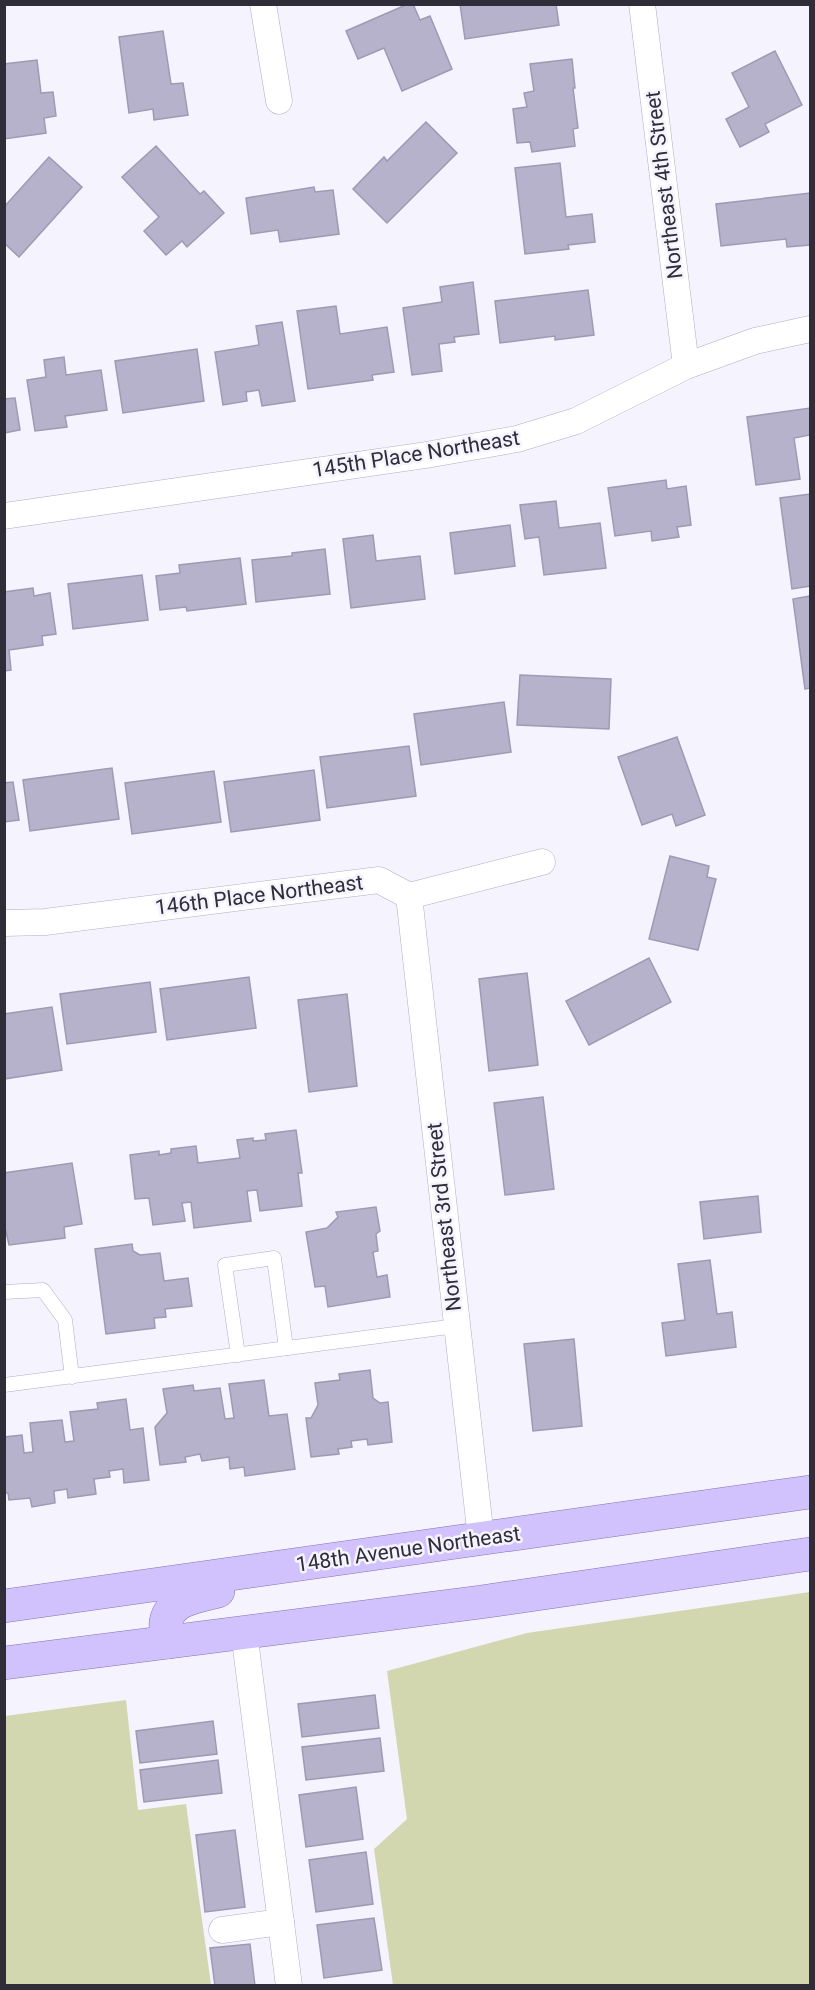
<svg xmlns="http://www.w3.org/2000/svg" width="815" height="1990" viewBox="0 0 815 1990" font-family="Roboto,sans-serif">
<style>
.green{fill:#d2d7b0}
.building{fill:#b7b2cc;stroke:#9f99b3;stroke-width:1.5}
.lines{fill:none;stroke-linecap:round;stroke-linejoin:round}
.service-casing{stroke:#b3adc7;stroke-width:15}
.minor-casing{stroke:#b3adc7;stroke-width:27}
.primary-casing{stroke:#8573b6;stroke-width:34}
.service{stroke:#fff;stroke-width:14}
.minor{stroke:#fff;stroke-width:26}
.primary{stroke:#d1c1fc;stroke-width:33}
.labels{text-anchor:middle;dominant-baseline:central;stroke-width:5;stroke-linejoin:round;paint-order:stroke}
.street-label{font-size:21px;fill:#2f2d38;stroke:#f5f3fe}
</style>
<rect width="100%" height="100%" fill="#f5f3fe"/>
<g class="green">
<polygon points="810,1592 810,1985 393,1985 374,1849 407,1819 387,1671 527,1633"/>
<polygon points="126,1700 138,1810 186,1804 211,1985 5,1985 5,1716"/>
</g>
<g class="building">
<polygon points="408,4 413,4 420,20 430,16 452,69 402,91 384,48 358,59 346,31"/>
<polygon points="460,4 556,4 559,25 465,39"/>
<polygon points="163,31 171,84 183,83 188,115 154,120 153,109 129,113 119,37"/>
<polygon points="775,51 802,105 765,124 769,132 740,147 726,119 749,107 732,73"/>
<polygon points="572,59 575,88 573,88 578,128 573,129 575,146 532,152 530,142 517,143 513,109 527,107 524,93 534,91 530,64"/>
<polygon points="37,60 41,93 53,92 56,116 44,118 46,133 4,139 4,64"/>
<polygon points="426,122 457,153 387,223 353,189 384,157 387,161"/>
<polygon points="156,146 200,194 204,191 224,213 187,247 182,241 166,255 144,231 159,217 122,177"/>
<polygon points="49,157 82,187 19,257 4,243 4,207"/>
<polygon points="560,163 566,217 592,214 595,242 568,245 569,249 525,254 515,168"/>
<polygon points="314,187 315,192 333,190 339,234 280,242 278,230 251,234 246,198"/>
<polygon points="810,193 810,245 787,247 786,239 721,246 716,204"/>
<polygon points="473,282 479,334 454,337 455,342 439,344 442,371 412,375 403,308 442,302 440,287"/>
<polygon points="588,290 594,335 555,340 555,336 500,343 495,301"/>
<polygon points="336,306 340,334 387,327 394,372 372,375 373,380 308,389 297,311"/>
<polygon points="282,322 295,401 262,406 259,390 246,392 247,401 223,405 215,352 259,345 256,326"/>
<polygon points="197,349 204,401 123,413 115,361"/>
<polygon points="64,357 66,375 101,370 107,410 65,416 67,427 35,431 27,380 46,377 44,360"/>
<polygon points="15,398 20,430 4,433 4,399"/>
<polygon points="810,408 810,435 794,438 800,479 756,485 747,417"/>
<polygon points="666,480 667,489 686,486 691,525 677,527 679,537 652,541 651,531 615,536 608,488"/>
<polygon points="810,494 810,586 792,589 780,498"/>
<polygon points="556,501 559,528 600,523 606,568 544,575 539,537 525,539 520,505"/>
<polygon points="510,525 515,566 455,574 450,533"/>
<polygon points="373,535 376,561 420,556 425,599 351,608 343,539"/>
<polygon points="325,549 330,594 256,602 252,560 292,556 292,553"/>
<polygon points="240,558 246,604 187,611 186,607 160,610 156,576 180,573 179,565"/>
<polygon points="142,575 148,620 73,629 68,584"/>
<polygon points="33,588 34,596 50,593 56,634 42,636 43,645 9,650 11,670 4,671 4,592"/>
<polygon points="810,596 810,688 805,689 793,599"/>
<polygon points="520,675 611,679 609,729 517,725"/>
<polygon points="504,702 511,752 421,765 414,714"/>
<polygon points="677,737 705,815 676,826 672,814 642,825 618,757"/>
<polygon points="409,746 416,796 327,808 320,757"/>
<polygon points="112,768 119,819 30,831 23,780"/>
<polygon points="314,770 320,820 231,832 224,782"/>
<polygon points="214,771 221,822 132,834 125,783"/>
<polygon points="13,782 19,820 4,822 4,783"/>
<polygon points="670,856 709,866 707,877 716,879 698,950 649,939"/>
<polygon points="649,958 671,1002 589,1045 566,1001"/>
<polygon points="527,973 538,1065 489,1071 479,979"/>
<polygon points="249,977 256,1028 167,1040 160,989"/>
<polygon points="150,982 156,1032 67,1044 60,994"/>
<polygon points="347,994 357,1086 309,1092 298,1000"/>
<polygon points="52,1007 62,1070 4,1079 4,1014"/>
<polygon points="543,1097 554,1189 505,1195 494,1103"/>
<polygon points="296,1130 302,1173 298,1173 302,1206 260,1211 257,1190 247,1191 251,1221 194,1228 191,1202 182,1203 185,1221 153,1225 149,1198 135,1199 130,1155 159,1151 159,1155 171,1153 171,1149 196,1146 198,1163 240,1158 237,1140 253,1138 253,1141 266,1140 265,1134"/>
<polygon points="72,1163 82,1224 64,1227 65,1238 9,1245 4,1223 4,1173"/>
<polygon points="758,1196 761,1232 704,1239 700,1202"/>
<polygon points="376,1207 380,1231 376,1234 378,1251 373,1252 377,1277 387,1275 390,1297 328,1307 325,1286 315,1287 306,1232 327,1228 338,1217 336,1212"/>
<polygon points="132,1244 133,1251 140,1255 160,1253 164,1281 188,1278 192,1306 165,1309 166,1317 154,1318 155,1328 106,1334 95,1249"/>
<polygon points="710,1260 717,1314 732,1312 736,1347 666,1356 662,1323 685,1320 678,1264"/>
<polygon points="574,1339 582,1426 533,1431 524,1344"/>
<polygon points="370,1370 373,1398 380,1403 388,1402 392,1442 368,1445 367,1439 351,1441 352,1447 338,1449 339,1454 311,1457 306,1418 311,1418 318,1405 315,1383 340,1380 339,1374"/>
<polygon points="264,1380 269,1416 287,1414 295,1469 245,1476 244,1467 230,1469 229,1457 202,1461 200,1454 185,1457 186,1462 160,1465 155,1427 167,1413 163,1389 193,1385 194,1391 220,1388 225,1419 234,1418 229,1384"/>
<polygon points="126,1399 130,1430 143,1428 149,1480 124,1483 123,1469 109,1471 110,1477 94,1479 96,1494 68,1498 67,1489 54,1491 55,1503 32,1507 30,1498 9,1500 8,1493 4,1493 4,1437 22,1435 24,1453 33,1452 30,1423 62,1420 65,1442 74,1441 70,1412 98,1409 97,1403"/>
<polygon points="375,1695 379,1728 302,1737 298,1704"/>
<polygon points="213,1721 217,1754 140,1763 136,1731"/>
<polygon points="380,1738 384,1771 306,1780 302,1747"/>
<polygon points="218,1760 222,1793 144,1802 140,1770"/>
<polygon points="356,1787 363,1839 306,1847 299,1795"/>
<polygon points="235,1830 245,1907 205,1912 196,1835"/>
<polygon points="366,1852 373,1904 316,1912 309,1860"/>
<polygon points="374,1918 382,1970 324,1978 317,1925"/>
<polygon points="250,1944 255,1986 215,1986 210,1948"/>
</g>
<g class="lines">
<g class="service-casing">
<g id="service">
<polyline points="4,1292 43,1290 65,1320 72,1377"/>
<polyline points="238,1355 225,1265 274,1258 286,1348"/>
<polyline points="4,1385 456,1326"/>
</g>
</g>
<g class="minor-casing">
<g id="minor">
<polyline points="263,4 279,101"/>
<polyline points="642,4 686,366"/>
<polyline points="4,516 426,455 517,439 576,421 686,366 755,341 810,329"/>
<polyline points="409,896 481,1538"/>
<polyline points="4,923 45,922 379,880 409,896 542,862"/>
<polyline points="244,1632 289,1986"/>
<polyline points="222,1930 281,1922"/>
</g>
</g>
<g class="primary-casing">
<g id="primary">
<polyline points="4,1606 810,1492"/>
<path d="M168,1642c-1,-6 -3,-14 -2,-20 4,-23 33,-26 52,-31"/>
<polyline points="4,1663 481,1602 810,1554"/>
</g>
</g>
<use href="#service" class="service"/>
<use href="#minor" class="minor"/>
<use href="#primary" class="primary"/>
</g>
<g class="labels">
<g class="street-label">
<text transform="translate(664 185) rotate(-97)">Northeast 4th Street</text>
<text transform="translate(416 454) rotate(-9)">145th Place Northeast</text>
<text transform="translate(259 895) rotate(-7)">146th Place Northeast</text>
<text transform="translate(444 1217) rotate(-96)">Northeast 3rd Street</text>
<text transform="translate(408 1549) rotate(-8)">148th Avenue Northeast</text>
</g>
</g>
<rect width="815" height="1990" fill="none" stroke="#2f2d38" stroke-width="12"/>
</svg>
